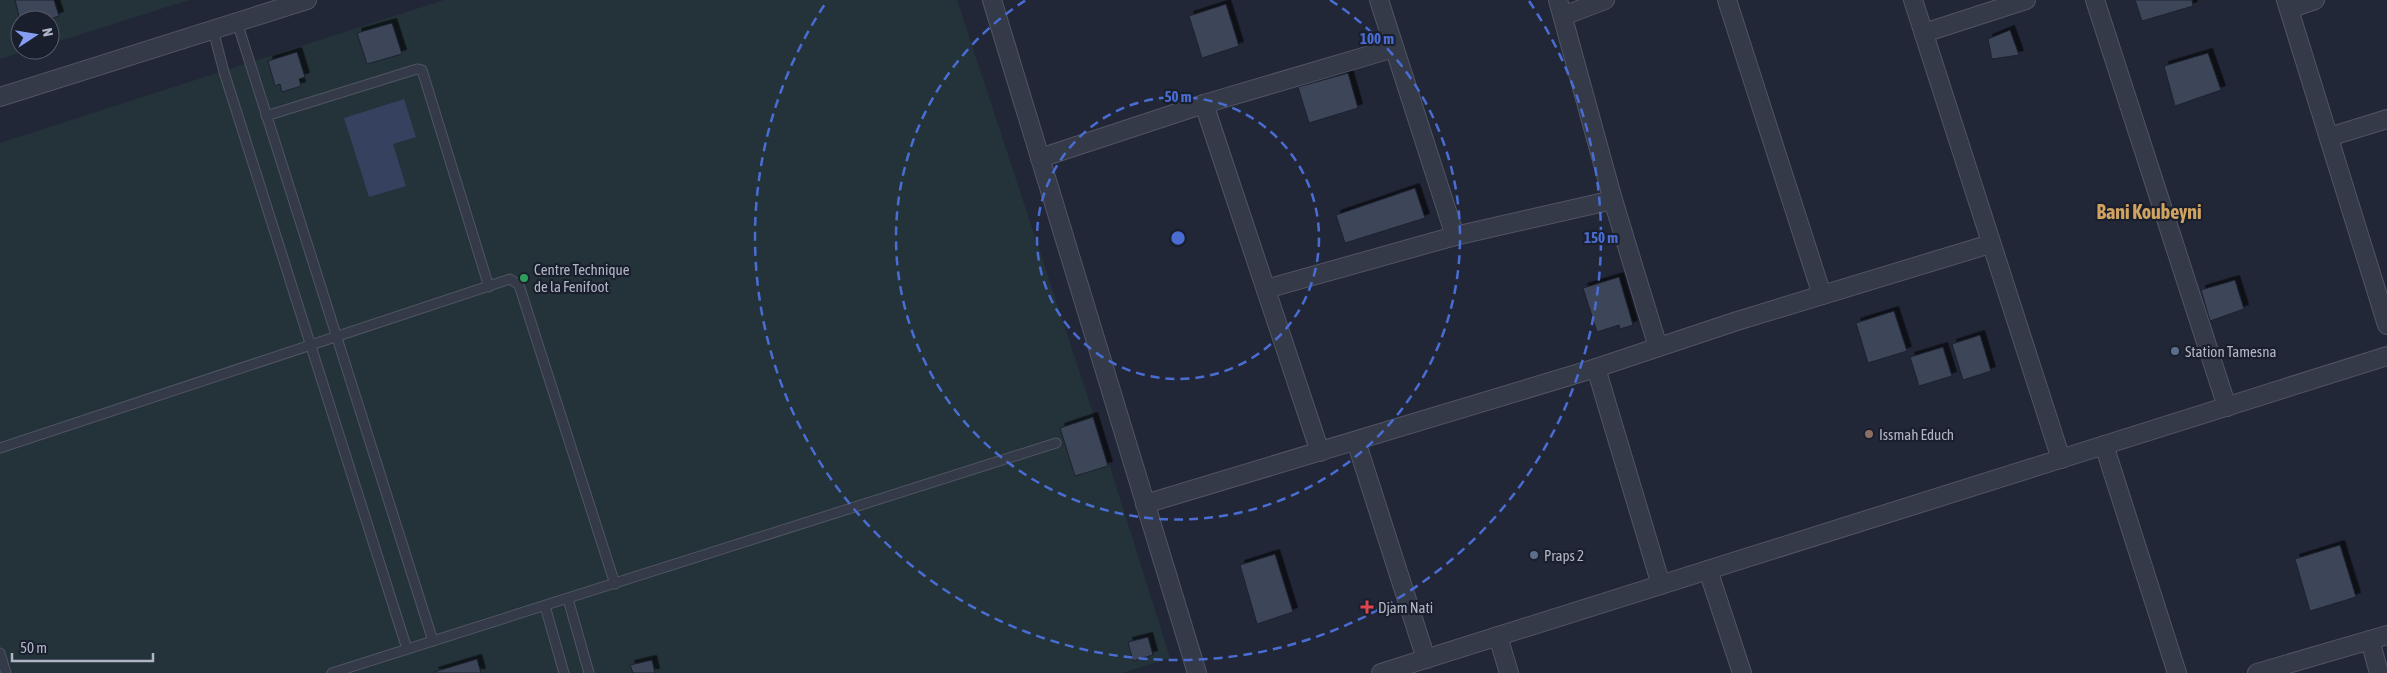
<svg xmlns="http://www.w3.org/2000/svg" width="2387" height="673" viewBox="0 0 2387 673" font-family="'Asap Condensed',sans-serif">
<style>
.green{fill:#233339}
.water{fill:#36405f}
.building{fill:#3e4558;stroke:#1c212f;filter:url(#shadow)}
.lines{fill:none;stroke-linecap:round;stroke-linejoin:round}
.service-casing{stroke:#505463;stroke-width:11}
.minor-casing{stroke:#505463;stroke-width:20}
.service{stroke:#353a48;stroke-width:9}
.minor{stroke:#353a48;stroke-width:18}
.ring{fill:none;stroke:#496dd2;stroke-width:2.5;stroke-dasharray:9 6}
.leisure-dot{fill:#2e9e5b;stroke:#1a1f2d;stroke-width:2}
.service-dot{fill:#5c6f8a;stroke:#1a1f2d;stroke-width:2}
.education-dot{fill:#8d6e63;stroke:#1a1f2d;stroke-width:2}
.health-dot{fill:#e0444e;stroke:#1a1f2d;stroke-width:2}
.labels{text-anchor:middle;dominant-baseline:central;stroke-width:4.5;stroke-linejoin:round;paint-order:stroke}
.poi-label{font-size:15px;fill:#b0b4c5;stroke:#1a1f2d;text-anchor:start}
.district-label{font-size:20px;font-weight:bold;fill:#d0a360;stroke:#1a1f2d}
.centre{fill:#496dd2;stroke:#1a1f2d;stroke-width:2.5}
.ring-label{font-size:15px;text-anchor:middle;font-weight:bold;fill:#496dd2;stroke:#1a1f2d;stroke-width:4.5;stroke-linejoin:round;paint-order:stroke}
</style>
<defs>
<filter id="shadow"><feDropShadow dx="4.5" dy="-4.5" stdDeviation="0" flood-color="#0009"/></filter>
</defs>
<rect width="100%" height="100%" fill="#222738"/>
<g class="green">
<polygon points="0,0 189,0 50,44 50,20 20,20 20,50 30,50 0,59"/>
<polygon points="444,0 957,0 1093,413 1170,658 1122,673 0,673 0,143"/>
</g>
<polygon class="water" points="404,99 416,137 393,144 406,186 369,197 344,118"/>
<g class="building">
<polygon points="15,0 54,0 59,16 47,20 20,20"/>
<polygon points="2135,0 2192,0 2193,6 2142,21"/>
<polygon points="1226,4 1239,46 1202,58 1189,16"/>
<polygon points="392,23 402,54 367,64 357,33"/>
<polygon points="2010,30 2019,55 1992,59 1988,39"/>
<polygon points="297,52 305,77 299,79 301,86 282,92 280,84 275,86 268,61"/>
<polygon points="2208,53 2221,90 2175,106 2164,66"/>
<polygon points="1348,73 1358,108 1309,123 1298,87"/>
<polygon points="1415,188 1425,218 1345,243 1336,215"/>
<polygon points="1619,277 1633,325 1620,329 1619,325 1597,332 1583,288"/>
<polygon points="2235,280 2244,309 2210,321 2201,290"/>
<polygon points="1894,311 1907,351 1868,363 1856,323"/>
<polygon points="1980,335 1991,371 1963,380 1952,344"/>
<polygon points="1943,347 1952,376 1919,386 1910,357"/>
<polygon points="1093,417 1108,466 1075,476 1060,428"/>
<polygon points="2340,545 2356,597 2310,611 2295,559"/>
<polygon points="1275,554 1293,612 1257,624 1240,565"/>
<polygon points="1148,637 1153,655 1133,661 1128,642"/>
<polygon points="477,659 481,673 434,673 434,672"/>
<polygon points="652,660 655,673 633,673 630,665"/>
</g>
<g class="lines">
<g class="service-casing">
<g id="service">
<polyline points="237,22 433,641"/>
<polyline points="213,30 224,72 407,649"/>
<polyline points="266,116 417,69 422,70 489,287"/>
<polyline points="0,448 510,279 519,285 615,584"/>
<polyline points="568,599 589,673"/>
<polyline points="545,606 564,673"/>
<polyline points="0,653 6,673"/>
<polyline points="332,673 1056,443"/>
</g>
</g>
<g class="minor-casing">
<g id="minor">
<polyline points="992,0 1197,673"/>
<polyline points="1379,0 1455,236"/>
<polyline points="1558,0 1613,200 1658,347"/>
<polyline points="1727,0 1822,295"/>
<polyline points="1913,0 2061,459"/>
<polyline points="2095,0 2227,407"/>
<polyline points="2286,0 2387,325"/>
<polyline points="2289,9 2315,0"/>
<polyline points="1563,16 1605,0"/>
<polyline points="1924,33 2026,0"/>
<polyline points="0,97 307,0"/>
<polyline points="1204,104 1320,452"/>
<polyline points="2329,137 2387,119"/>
<polyline points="1040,158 1204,104 1394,48"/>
<polyline points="1266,289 1455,236 1613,200"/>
<polyline points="1596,368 1661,585"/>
<polyline points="1356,441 1426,659"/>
<polyline points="2104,445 2177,673"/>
<polyline points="1145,504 1596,368 1737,321 1990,244"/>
<polyline points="1708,570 1742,673"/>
<polyline points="1498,636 1509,673"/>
<polyline points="2370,640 2379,673"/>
<polyline points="1381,673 2387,356"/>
<polyline points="2257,673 2387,635"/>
</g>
</g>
<use href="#service" class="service"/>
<use href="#minor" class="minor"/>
</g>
<g class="ring">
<circle cx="1178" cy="238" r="141"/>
<path d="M1330 0A282 282 0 1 1 1026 0"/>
<path d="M1529 1A423 423 0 1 1 827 1"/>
</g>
<circle class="leisure-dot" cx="524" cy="278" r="5"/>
<g class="service-dot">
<circle cx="2175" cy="351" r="5"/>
<circle cx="1534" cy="555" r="5"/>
</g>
<circle class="education-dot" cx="1869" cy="434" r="5"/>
<path class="health-dot" d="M1364.5 599.5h5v5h5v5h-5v5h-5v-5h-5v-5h5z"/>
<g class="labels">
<g class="poi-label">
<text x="534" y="269">Centre Technique<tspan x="534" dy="17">de la Fenifoot</tspan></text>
<text x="2185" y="351">Station Tamesna</text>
<text x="1879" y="434">Issmah Educh</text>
<text x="1544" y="555">Praps 2</text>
<text x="1378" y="607">Djam Nati</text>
</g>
<g class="district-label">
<text x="2149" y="211">Bani Koubeyni</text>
</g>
</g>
<circle cx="1178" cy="238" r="8" class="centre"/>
<g class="ring-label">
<text x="1377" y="44">100 m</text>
<text x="1178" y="102">50 m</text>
<text x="1601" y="243">150 m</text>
</g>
<g transform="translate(35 35) rotate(78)"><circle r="24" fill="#1a1f2d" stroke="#565b6a"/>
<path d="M0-4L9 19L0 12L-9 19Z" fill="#859ef4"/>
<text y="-8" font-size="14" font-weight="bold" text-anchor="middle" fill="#b0b4c5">N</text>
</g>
<path d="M12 653v8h141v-8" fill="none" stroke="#b0b4c5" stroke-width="2.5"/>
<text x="20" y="653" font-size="15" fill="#b0b4c5" stroke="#1a1f2d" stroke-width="4" paint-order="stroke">50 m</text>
</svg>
